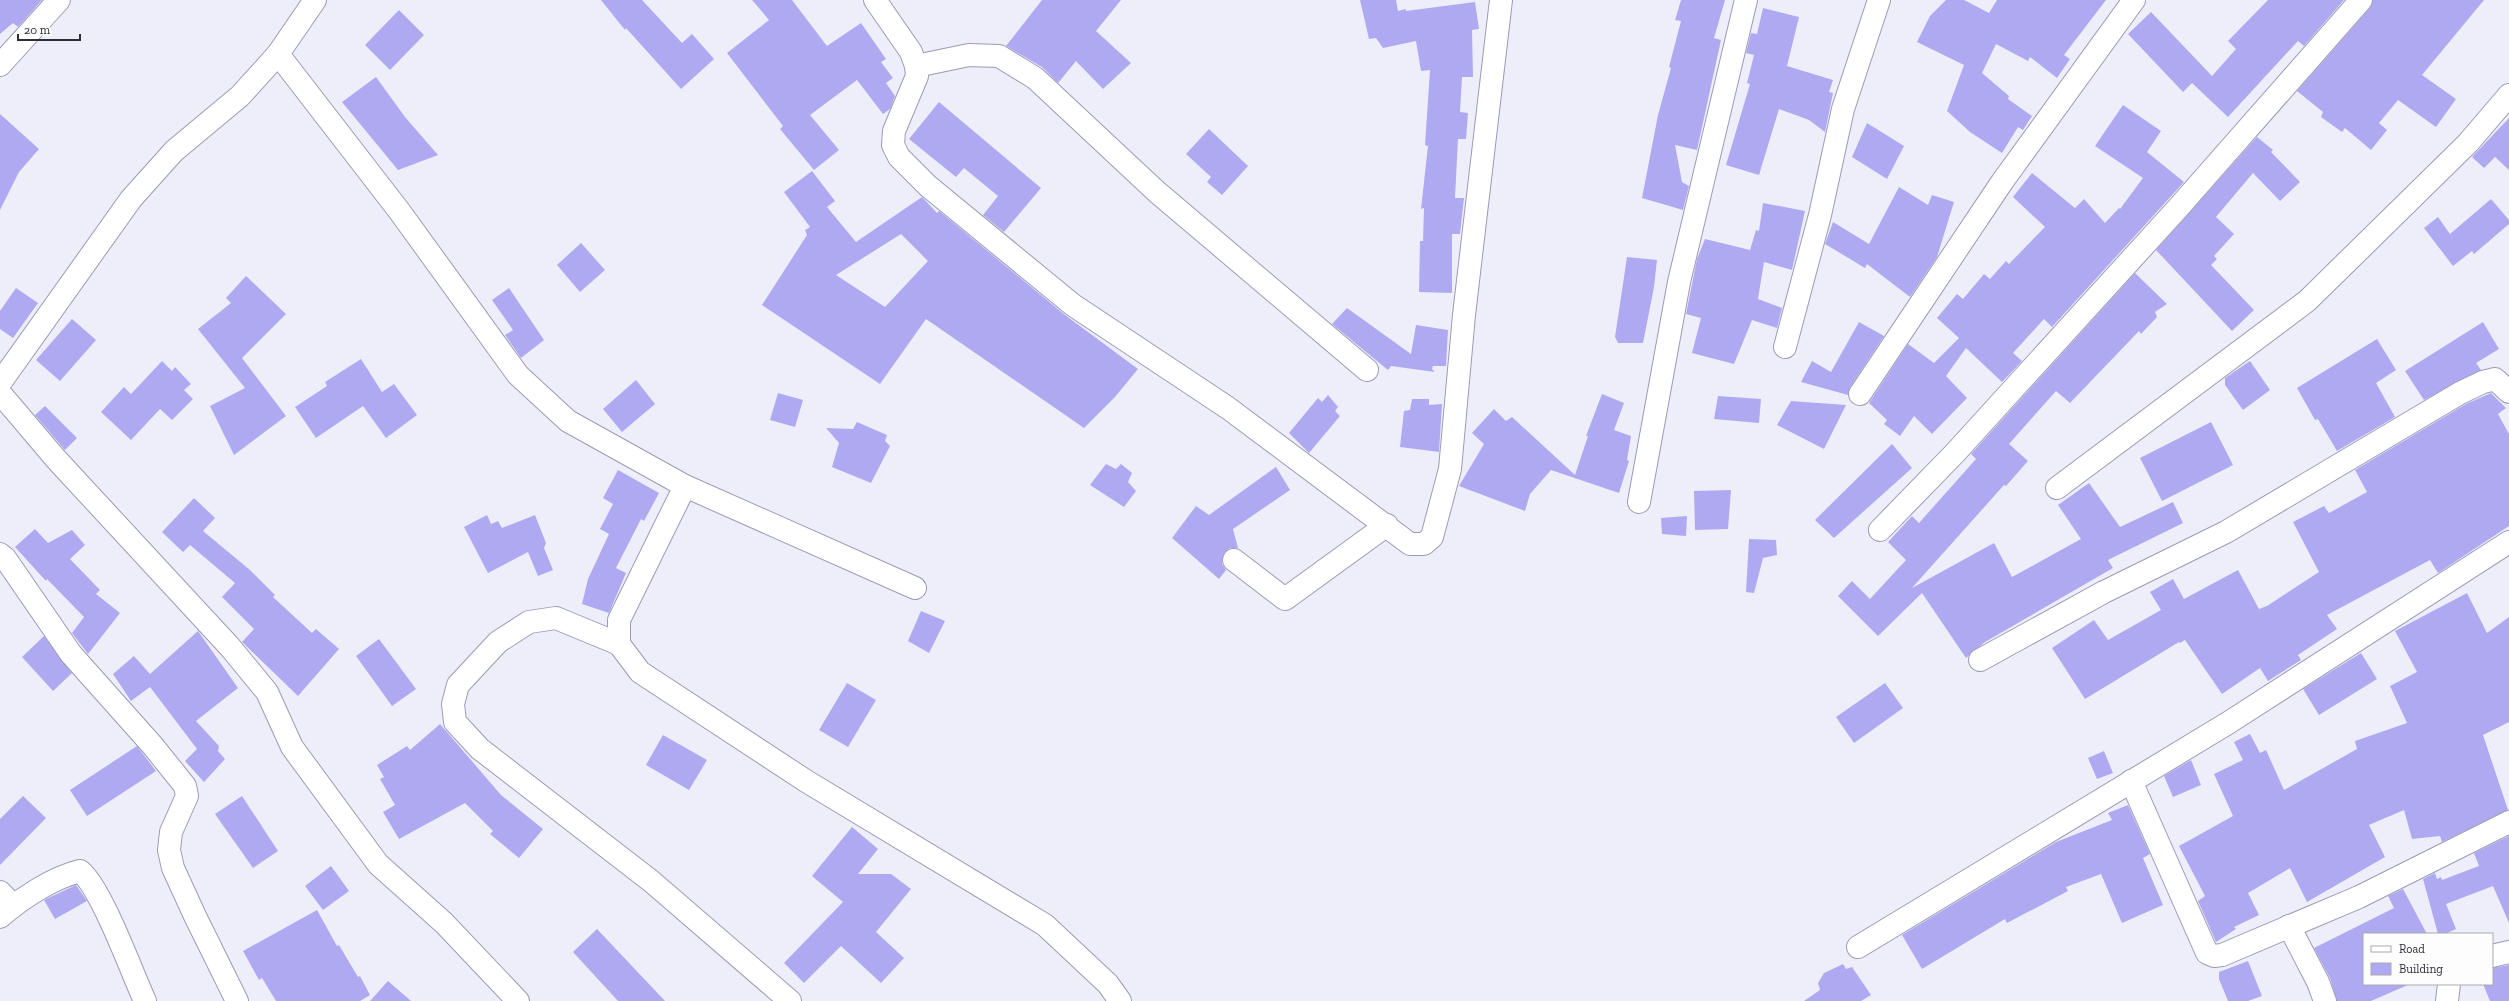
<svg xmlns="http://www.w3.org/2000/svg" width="2509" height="1001" viewBox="0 0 2509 1001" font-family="'Zilla Slab',serif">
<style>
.building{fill:#afa9f2;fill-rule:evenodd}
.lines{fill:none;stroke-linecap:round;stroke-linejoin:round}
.minor-casing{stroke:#9c9ab6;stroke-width:24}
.minor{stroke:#fff;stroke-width:22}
</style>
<rect width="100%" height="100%" fill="#eeeefa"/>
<g class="building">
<polygon points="0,0 42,0 18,27 13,23 0,34"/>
<polygon points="601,0 642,0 682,43 692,34 714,59 681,89 626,28 625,30"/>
<polygon points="752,0 792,0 827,46 861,23 886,59 881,62 893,78 886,83 895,96 890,109 883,114 857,80 810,115 839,150 814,170 780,129 783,126 727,53 769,20"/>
<polygon points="1042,0 1121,0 1096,31 1131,63 1103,89 1076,61 1058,83 1042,67 1006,46"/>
<polygon points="1360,0 1396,0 1398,11 1406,9 1406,11 1475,2 1479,29 1472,30 1473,77 1462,77 1460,112 1468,113 1466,139 1458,139 1455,198 1464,198 1460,234 1452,234 1452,293 1419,292 1420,241 1423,241 1424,208 1421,209 1428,146 1425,145 1430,70 1421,71 1416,41 1383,48 1376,38 1369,39"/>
<polygon points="1681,0 1725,0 1714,38 1721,40 1697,150 1675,145 1682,182 1689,186 1683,210 1642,198 1658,115 1671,68 1669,67 1681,21 1675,20"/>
<polygon points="1946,0 1964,0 1989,13 1997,0 2106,0 2064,55 2070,59 2057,78 2030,57 2028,61 1996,44 1982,73 2009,96 2008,99 2032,116 2023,130 2018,127 2002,153 1970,132 1947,111 1964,65 1917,42 1930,16"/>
<polygon points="2268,0 2344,0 2304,46 2298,41 2228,117 2192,83 2183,92 2128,34 2151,12 2212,76 2236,49 2228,41"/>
<polygon points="2373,0 2484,0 2422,75 2456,99 2436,127 2398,100 2379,123 2387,130 2371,150 2345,128 2342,132 2321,117 2323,112 2297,91 2370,8"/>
<polygon points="1763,8 1799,17 1787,66 1833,80 1829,92 1833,93 1825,132 1809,120 1779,109 1759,175 1726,165 1750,84 1747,83 1754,55 1746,53 1751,33 1757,34"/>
<polygon points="399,10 424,35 390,70 365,45"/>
<polygon points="376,77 405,117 438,155 398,170 342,102"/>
<polygon points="939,102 1041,188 1004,232 983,215 998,196 964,168 956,177 909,139"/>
<polygon points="2123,105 2161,131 2147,152 2184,182 2052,327 2044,319 2013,353 2022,361 2002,382 1966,348 1946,376 1967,398 1932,434 1914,416 1900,436 1884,424 1887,420 1869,403 1908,344 1934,363 1959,338 1937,318 1957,294 1963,299 1984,274 1990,279 2006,261 2009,264 2045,227 2013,197 2032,173 2075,208 2084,199 2105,223 2119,208 2120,209 2143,178 2095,146"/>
<polygon points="0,114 39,149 19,172 0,210"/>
<polygon points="2509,118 2509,170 2495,157 2484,168 2472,157"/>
<polygon points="1867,123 1904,146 1887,179 1852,157"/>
<polygon points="1209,129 1248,166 1222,195 1207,182 1211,177 1186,154"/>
<polygon points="2257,137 2273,150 2271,152 2300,182 2280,201 2253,173 2216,217 2234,234 2214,256 2217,259 2211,265 2254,310 2232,331 2156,250"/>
<path d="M812,171l23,30 -8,6 29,35 66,-45 15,16 2,-2 126,104 73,54 -23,28 -31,31 -158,-109 -46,65 -118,-79 45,-70 -2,-5 5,-3 -26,-35zM901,234l27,27 -43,46 -49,-32z"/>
<polygon points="1899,187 1928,205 1932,195 1954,202 1937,257 1910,297 1867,264 1865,268 1825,244 1833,222 1869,244"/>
<polygon points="2491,199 2509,220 2509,224 2474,254 2472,251 2453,266 2424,228 2438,217 2450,234"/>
<polygon points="1763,203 1805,211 1792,270 1764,262 1758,299 1782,308 1777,328 1752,320 1734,364 1692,353 1701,318 1686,314 1697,259 1705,239 1750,250 1756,230 1759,231"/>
<polygon points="581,243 605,270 580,292 557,265"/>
<polygon points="1627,257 1657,260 1654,287 1643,343 1618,343 1615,337"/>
<polygon points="2135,273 2167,304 2155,312 2157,317 2141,334 2139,331 2070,403 2056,391 2009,444 2028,461 2006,486 2004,485 1912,588 1994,543 2012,577 2081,539 2058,505 2089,483 2120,527 2173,502 2183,523 2108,560 2113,568 1985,642 1966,658 1922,593 1878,636 1838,596 1852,581 1870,599 1906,560 1888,542 1912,516 1919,523 1976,459 1971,454"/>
<polygon points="246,276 286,314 242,358 286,416 234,455 210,406 245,388 198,329 231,303 226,298"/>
<polygon points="16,288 38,303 13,338 0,329 0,311"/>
<polygon points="509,288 544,340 521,358 505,335 513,330 492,300"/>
<polygon points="1347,308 1411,354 1416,325 1448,330 1446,366 1433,366 1432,369 1435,372 1391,366 1388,370 1332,324"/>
<polygon points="72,319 96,340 60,381 36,360"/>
<polygon points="1859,322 1884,336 1850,387 1848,395 1801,382 1812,361 1831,372"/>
<polygon points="2483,322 2499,349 2476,363 2481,370 2424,400 2405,371"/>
<polygon points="2377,339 2396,370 2376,383 2395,417 2337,451 2318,419 2315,420 2297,388"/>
<polygon points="361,359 382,392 394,384 417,415 386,438 363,406 316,438 295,407 327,386 325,382"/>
<polygon points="162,361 172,371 175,367 191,384 184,390 193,399 172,420 160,409 131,440 101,412 124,387 131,394"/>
<polygon points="2250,361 2270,390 2243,410 2225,385 2225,378"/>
<polygon points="636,380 655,404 622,432 603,409"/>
<polygon points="778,393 803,400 795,427 770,420"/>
<polygon points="2491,393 2506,408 2498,414 2509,434 2509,526 2438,573 2430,560 2327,615 2337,629 2298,655 2301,660 2268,681 2260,668 2222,694 2185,640 2180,643 2179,642 2085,699 2052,648 2094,620 2108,640 2161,610 2150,592 2173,579 2184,599 2238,570 2259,609 2267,606 2319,572 2293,522 2324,506 2329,513 2367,492 2355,470 2466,404"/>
<polygon points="1602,394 1624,403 1614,430 1631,436 1627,460 1629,461 1619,493 1551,470 1530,494 1525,511 1459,486 1484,444 1472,433 1494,409 1506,421 1512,417 1575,475 1588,436 1586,436"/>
<polygon points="1328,395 1338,407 1335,411 1340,416 1309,453 1289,433 1318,398 1322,402"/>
<polygon points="1718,396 1761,399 1759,423 1714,419"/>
<polygon points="1412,399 1429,399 1429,405 1442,404 1439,452 1400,447 1404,411 1410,410"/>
<polygon points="1791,401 1846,405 1824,449 1777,425"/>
<polygon points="45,406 77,438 65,450 35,415"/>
<polygon points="857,422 887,435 885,441 890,446 871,483 832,467 839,443 826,428 853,429"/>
<polygon points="2211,422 2233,465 2162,501 2140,458"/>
<polygon points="1892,444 1912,468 1834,538 1815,520"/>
<polygon points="1106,464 1116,469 1121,464 1132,473 1128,482 1136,491 1124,507 1090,485"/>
<polygon points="1276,467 1290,490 1233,529 1238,548 1230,548 1224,553 1222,564 1226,570 1219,579 1172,538 1196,506 1209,515"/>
<polygon points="618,470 659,493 644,521 641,519 616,568 626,573 609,613 582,604 588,579 609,534 600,529 613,504 603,498"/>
<polygon points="1731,490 1728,529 1695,530 1694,491"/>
<polygon points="194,498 215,518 203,531 250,570 275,595 273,597 312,633 316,629 339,649 298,696 242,642 254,629 222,597 235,583 190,545 183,552 162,532"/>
<polygon points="487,515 491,524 498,521 502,528 535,515 546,543 544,548 553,570 538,576 528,552 488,573 464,527"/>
<polygon points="1687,516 1686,536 1662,534 1661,518"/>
<polygon points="35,529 48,543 72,530 85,545 70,559 100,590 96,594 120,613 88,654 72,633 84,617 47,579 46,581 15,547"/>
<polygon points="1749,539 1776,540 1777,555 1763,558 1754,593 1746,592"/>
<polygon points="2467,593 2487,633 2509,617 2509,722 2483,735 2508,810 2442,842 2440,836 2412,839 2404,810 2369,825 2385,857 2307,902 2290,868 2248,893 2259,915 2234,927 2236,929 2216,942 2198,901 2205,896 2179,846 2233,816 2214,774 2243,760 2234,742 2250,734 2260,753 2266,750 2284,790 2357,749 2355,741 2407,723 2390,686 2417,672 2395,631"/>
<polygon points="921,611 945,621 929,653 908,641"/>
<polygon points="198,631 238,688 196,721 219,746 218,751 225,759 204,782 185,761 197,749 150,687 131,701 113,674 134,656 150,674"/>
<polygon points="44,636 72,673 53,691 22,657"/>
<polygon points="379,639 416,689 392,706 356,656"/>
<polygon points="2361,653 2377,679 2319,715 2303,689"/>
<polygon points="847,683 876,700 848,747 819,730"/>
<polygon points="1885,683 1903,708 1854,743 1836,717"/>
<polygon points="440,724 501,795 543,829 519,858 490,834 493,831 465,803 399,839 383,812 395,805 380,779 384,777 377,765 407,746 410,750"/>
<polygon points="663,735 707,760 689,790 646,765"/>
<polygon points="137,746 156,771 87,816 70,790"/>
<polygon points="2104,751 2113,773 2097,779 2088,758"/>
<polygon points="2191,760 2201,785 2173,797 2164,776"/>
<polygon points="23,796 46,818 0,865 0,819"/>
<polygon points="242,796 278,851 253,868 215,814"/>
<polygon points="2128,805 2150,854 2143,858 2163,905 2122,923 2101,874 2066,887 2068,891 2007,923 2005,919 1922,969 1902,935 2056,842 2112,820 2108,813"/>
<polygon points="852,827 878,849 858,874 891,874 911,889 876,932 904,958 881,983 841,946 804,983 784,963 843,902 812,876"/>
<polygon points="2509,836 2509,923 2493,886 2446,904 2456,929 2445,934 2438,934 2423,879 2435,873 2437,879 2441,877 2442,880 2479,866 2474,853"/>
<polygon points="331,866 349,891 323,910 305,886"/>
<polygon points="76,885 87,901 55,919 44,900"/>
<polygon points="2403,889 2427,934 2364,934 2364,984 2410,984 2371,1001 2337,1001 2330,978 2314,948 2394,908 2388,896"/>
<polygon points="317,910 337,946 339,945 358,977 360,976 370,995 360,1001 276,1001 262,978 259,980 243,951"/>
<polygon points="597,929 665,1001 618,1001 573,952"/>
<polygon points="2248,961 2262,996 2248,1001 2228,1001 2219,979 2219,972"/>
<polygon points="1843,964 1846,969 1852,967 1871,995 1861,1001 1804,1001 1820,990 1818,983 1824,973"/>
<polygon points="2509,965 2509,1001 2490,1001 2483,984 2492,984 2492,968"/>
<polygon points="388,981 411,1001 370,1001"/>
</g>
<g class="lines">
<g class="minor-casing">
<g id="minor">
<polyline points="875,0 911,52 916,66 917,76 894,131 893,145 899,157 928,186 1073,305 1228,408 1410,544 1424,544 1432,537 1450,469 1464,315 1501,0"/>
<polyline points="278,54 400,212 518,375 568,421 685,486 915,588"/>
<polyline points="0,65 59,0"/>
<polyline points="916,66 969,55 999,56 1035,78 1157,192 1367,370"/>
<polyline points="1785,347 1820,215 1843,109 1879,0"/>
<polyline points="0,383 131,199 174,151 240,96 278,54 315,0"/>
<polyline points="0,393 56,459 230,647 267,692 292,747 378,864 444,923 518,1001"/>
<polyline points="1860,394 2002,182 2134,0"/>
<polyline points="685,486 619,620 619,644 640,672 806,781 1045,925 1108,984 1120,1001"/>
<polyline points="2057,488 2307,301 2468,143 2509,95"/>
<polyline points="1639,502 1679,282 1746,0"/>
<polyline points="1880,530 1955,453 2178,208 2361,0"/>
<polyline points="0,554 5,558 71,654 153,746 185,786 187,796 171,832 169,850 173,868 195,916 237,1001"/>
<polyline points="1234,560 1285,599 1387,525"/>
<polyline points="619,644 556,618 529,622 498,642 458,685 453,704 455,722 480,749 651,881 790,1001"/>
<polyline points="1980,660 2104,592 2226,532 2460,393 2483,382 2495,379 2509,392"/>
<polyline points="2131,781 2207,953 2214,956 2222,955 2359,897 2509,822"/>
<polyline points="0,892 13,905"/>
<path d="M0,917c22,-19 52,-39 80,-46 21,16 52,102 65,130"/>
<polyline points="2289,926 2318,982 2325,1001"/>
<polyline points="1858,947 2228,723 2509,542"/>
<polyline points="2492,956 2509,952"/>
<polyline points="2447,1001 2449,984"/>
</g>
</g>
<use href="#minor" class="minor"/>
</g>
<rect x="2363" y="933" width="130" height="52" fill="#fdfdfd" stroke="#aaaaae"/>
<rect x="2371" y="946" width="20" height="6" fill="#ffffff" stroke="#aaaaae"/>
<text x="2399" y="953" font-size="12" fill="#2d2d38">Road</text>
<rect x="2371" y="963" width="20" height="12" fill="#afa9f2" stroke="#aaaaae"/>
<text x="2399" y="973" font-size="12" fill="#2d2d38">Building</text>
<path d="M18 34v6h62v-6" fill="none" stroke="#2d2d38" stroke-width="2"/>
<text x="24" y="34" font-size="12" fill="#2d2d38" stroke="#fdfdfd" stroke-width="3" paint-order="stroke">20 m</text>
</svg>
